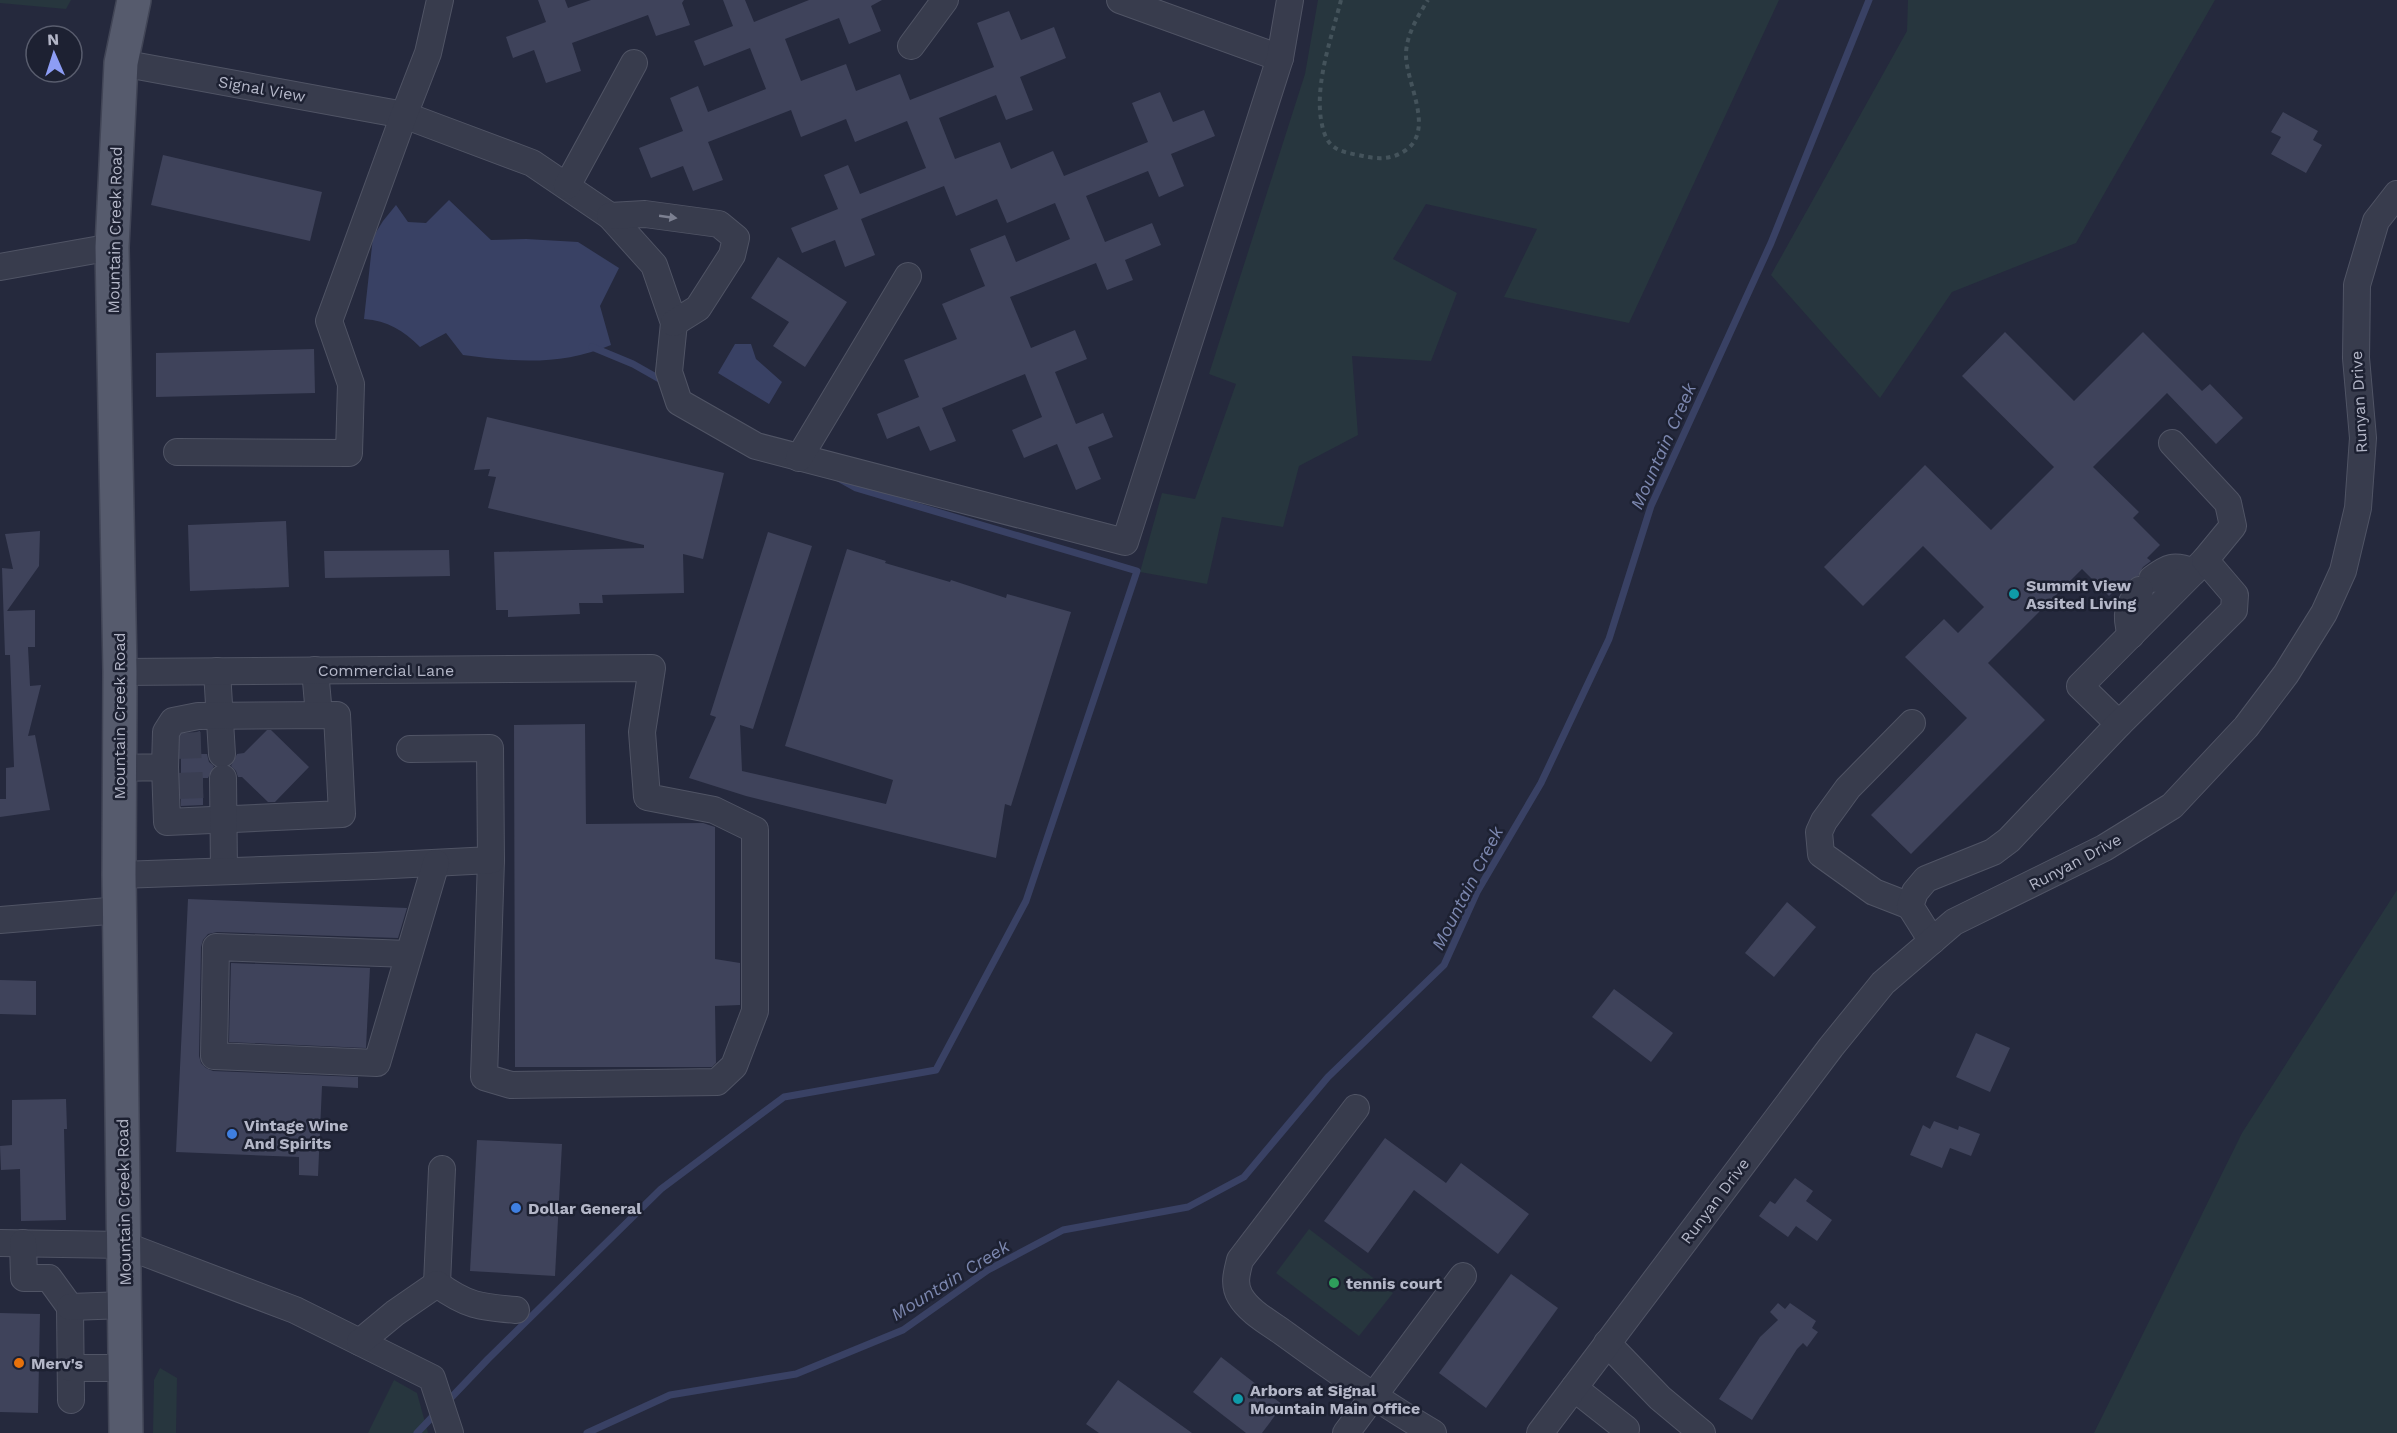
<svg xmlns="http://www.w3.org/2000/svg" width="2397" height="1433" viewBox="0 0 2397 1433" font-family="'Work Sans',sans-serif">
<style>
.green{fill:#27363e}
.water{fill:#394164}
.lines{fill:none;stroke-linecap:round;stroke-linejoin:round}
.stream{stroke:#394164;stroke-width:7}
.building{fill:#3f435b}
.minor-tunnel{stroke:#3a3e52;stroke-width:26;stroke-dasharray:26 13;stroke-linecap:butt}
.minor-casing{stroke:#505465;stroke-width:28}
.major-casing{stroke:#414556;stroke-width:36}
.path{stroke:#44535b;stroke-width:4;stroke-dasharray:4.5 4.5;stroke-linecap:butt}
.minor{stroke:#383c4d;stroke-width:26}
.major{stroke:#565b6d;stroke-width:33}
.oneway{fill:#7c8091}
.culture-dot{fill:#0f9aa8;stroke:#1d2132;stroke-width:2}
.shop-dot{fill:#3f7fe0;stroke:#1d2132;stroke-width:2}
.leisure-dot{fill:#2e9e5b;stroke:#1d2132;stroke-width:2}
.food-dot{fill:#e8710a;stroke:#1d2132;stroke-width:2}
.labels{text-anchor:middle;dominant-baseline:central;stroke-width:5;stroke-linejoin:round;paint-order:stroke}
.street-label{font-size:16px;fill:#b4b7c8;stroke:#1d2132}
.poi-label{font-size:16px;font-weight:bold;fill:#b4b7c8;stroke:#1d2132;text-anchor:start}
.water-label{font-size:18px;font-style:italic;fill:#7c87af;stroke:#1d2132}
</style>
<rect width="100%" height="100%" fill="#25293d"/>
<g class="green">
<polygon points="0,0 71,0 66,9 0,3"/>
<polygon points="1318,0 1779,0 1629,323 1504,297 1537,229 1426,204 1393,259 1457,293 1431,361 1352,356 1358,435 1299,466 1283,527 1222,517 1207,584 1140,572 1162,493 1195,499 1236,384 1209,374 1305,74"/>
<polygon points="1908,0 2215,0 2076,243 1952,292 1880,398 1771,275 1907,31"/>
<polygon points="2397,890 2397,1433 2094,1433 2242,1133"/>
<polygon points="1309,1229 1393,1293 1359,1336 1276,1273"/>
<polygon points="160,1368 177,1378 176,1433 153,1433 154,1380"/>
<polygon points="394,1380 417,1393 428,1433 368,1433"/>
</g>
<g class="water">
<path d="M449,200l42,40 35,-1 52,3 41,26 -19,38 11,39c-50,21 -96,17 -148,10l-17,-22 -26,14c-17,-17 -32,-26 -56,-28l9,-82 10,-16 13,-16 12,17 18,1z"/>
<polygon points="735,344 751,344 756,359 782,382 769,404 718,373"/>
</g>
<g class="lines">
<g class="stream">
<polyline points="592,347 633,364 663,381"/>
<polyline points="446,1403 488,1359 661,1189 784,1097 936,1070 1026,901 1137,571 856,488 838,478"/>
<polyline points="417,1433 436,1413"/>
<polyline points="587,1433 670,1395 796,1374 903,1330 988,1270 1063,1230 1188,1207 1244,1177 1328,1077 1444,965 1477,892 1541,783 1609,639 1651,506 1771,243 1869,0"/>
</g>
</g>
<g class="building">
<polygon points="538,0 565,0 568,8 591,0 684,0 682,3 690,25 656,36 648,15 572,43 581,71 546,83 534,50 513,58 506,37 546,22"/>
<polygon points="723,0 745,0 754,22 809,0 882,0 871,6 881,31 849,44 839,18 785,39 801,81 846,64 856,91 900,74 910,100 994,67 977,23 1009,11 1021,40 1054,27 1066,58 1020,77 1033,110 1006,120 996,95 939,118 955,159 1000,142 1011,169 1053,151 1064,176 1148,142 1132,103 1160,92 1173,122 1204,110 1215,136 1171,154 1184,186 1159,197 1148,171 1086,196 1105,242 1152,223 1161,245 1125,260 1133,280 1107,290 1096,263 1010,297 1031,348 1075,330 1087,359 1055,372 1076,424 1103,413 1113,437 1088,447 1101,479 1076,490 1057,444 1024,458 1012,430 1042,417 1025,374 942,408 956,441 930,451 919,426 887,439 877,414 919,397 904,360 957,339 942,304 985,286 970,249 1005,235 1016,262 1070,239 1055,203 1007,223 997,199 956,216 944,186 861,219 875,255 845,267 835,240 802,253 791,228 838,209 824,175 848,165 860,194 926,168 907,121 855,142 846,119 801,137 791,110 708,142 723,180 693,191 683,166 651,178 639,148 683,131 670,98 698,86 708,112 766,89 750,48 704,66 694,41 733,26"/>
<polygon points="2283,112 2318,131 2313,140 2322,145 2306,173 2271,154 2281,137 2271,132"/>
<polygon points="163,155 322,192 310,241 151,205"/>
<polygon points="778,257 847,302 805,367 773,346 789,322 751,298"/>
<polygon points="2005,332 2074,401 2143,332 2202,391 2210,384 2243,418 2216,444 2167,393 2093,467 2139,512 2133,518 2160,545 2147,558 2151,561 2143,567 2138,576 2128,581 2123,588 2120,585 2109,596 2082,569 1988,663 2045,720 1911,854 1871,815 1967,718 1905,657 1944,619 1958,633 1984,607 1923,546 1863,606 1824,567 1925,465 1991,530 2054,467 1962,376"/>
<polygon points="314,349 315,393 156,397 156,353"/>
<polygon points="487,417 724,473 703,559 683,554 684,593 602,595 603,603 579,603 580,614 508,617 508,610 496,610 494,552 644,548 644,545 488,508 496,477 488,476 490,469 474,470"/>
<polygon points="286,521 289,587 190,591 188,525"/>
<polygon points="40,531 39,566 7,611 35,610 35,647 28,647 30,686 41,685 28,736 35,735 50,810 0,817 0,799 6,799 6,768 14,767 10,655 5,655 2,568 13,569 5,534"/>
<polygon points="768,532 812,546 753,729 740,725 742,771 886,804 893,780 785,746 847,549 886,561 885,563 950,582 951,580 1006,598 1007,594 1071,612 1011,806 1005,804 996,858 746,796 689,778 716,717 710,715"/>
<polygon points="449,550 450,576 325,578 324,551"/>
<polygon points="585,724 586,824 703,823 715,827 715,959 740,963 740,1005 715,1006 716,1063 712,1067 515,1067 514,725"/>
<polygon points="267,730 271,730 309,767 275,802 268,802 242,777 238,777 236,771 231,766 237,754 244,753"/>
<polygon points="200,731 201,754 207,754 209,762 214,766 208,778 203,778 203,805 181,806 181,737"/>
<polygon points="188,899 407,908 398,938 217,932 208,934 203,940 201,947 199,1056 201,1063 206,1068 213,1071 358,1077 358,1088 322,1086 318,1176 299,1175 299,1157 176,1152"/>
<polygon points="1787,902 1816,927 1774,977 1745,953"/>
<polygon points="231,963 370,968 366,1048 229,1042"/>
<polygon points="0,980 36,981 36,1015 0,1014"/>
<polygon points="1614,989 1673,1033 1651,1062 1592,1017"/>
<polygon points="1976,1033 2010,1048 1990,1092 1956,1077"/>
<polygon points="66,1099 67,1129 64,1129 66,1220 21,1221 20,1169 1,1170 0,1146 12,1145 12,1100"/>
<polygon points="1934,1121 1958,1130 1959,1126 1980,1134 1971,1156 1950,1148 1942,1168 1910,1155 1923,1125 1930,1129"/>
<polygon points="1385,1138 1446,1183 1461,1163 1529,1214 1498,1254 1414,1190 1368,1253 1324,1221"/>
<polygon points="477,1140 562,1144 555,1276 470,1271"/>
<polygon points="1795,1178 1813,1191 1806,1201 1832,1220 1817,1241 1796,1226 1788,1237 1759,1216 1770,1201 1775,1204"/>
<polygon points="1511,1274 1558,1308 1486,1408 1439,1373"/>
<polygon points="1778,1303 1785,1309 1790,1303 1816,1321 1812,1328 1818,1332 1807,1347 1803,1343 1797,1349 1752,1420 1719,1399 1760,1337 1778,1320 1770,1312"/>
<polygon points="0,1313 40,1314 38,1413 0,1412"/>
<polygon points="1221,1357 1283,1405 1262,1433 1246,1433 1193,1392"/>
<polygon points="1118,1380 1192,1433 1099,1433 1086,1424"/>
</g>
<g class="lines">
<g class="minor-tunnel">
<polyline points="176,746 201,745"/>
<polyline points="177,786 203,785"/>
</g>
<g class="minor-casing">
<g id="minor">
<polyline points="1120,0 1280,58"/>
<polyline points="911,46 945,0"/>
<polyline points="121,63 404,115 532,163 610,216 654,265 674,323 669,372 679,402 756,446 1125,542 1280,58 1290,0"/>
<polyline points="567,186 634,63"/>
<polyline points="610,216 645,214 719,224 736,238 732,255 698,308 674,323"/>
<polyline points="0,267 112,247"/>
<polyline points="177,452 349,453 351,384 329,321 404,115 428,53 440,0"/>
<polyline points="799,458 908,276"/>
<path d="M2152,579c16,-12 22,-15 41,-7"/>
<path d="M2131,635c-6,-20 -4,-28 9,-45"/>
<polyline points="315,670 319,715"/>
<polyline points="217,671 222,754"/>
<polyline points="120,672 652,668 642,732 647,797 714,810 755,830 755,1011 734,1066 717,1082 511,1085 484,1077 491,860"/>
<polyline points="2119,724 2080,686 2205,560"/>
<polyline points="120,768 165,767 167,822 342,814 337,715 198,716 173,721 166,732 165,767"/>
<polyline points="223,778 224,870"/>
<polyline points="119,875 373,866 491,860 490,748 410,749"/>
<polyline points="1910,906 1874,892 1821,854 1819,832 1824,821 1848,788 1912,723"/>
<polyline points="0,920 120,910"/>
<polyline points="1932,941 1910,906 1915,892 1926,879 1993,852 2009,840 2119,724 2234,610 2235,595 2205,560 2233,526 2228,503 2172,443"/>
<polyline points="409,954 216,947 214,1056 377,1063 436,863"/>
<path d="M1356,1108l-116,152c-3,12 -7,24 0,36 9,16 30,27 45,38 48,35 97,69 148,99"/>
<polyline points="0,1243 124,1245 295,1310 432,1378 450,1433"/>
<polyline points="23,1243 24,1278 49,1278 70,1307 71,1400"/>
<polyline points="437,1284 442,1169"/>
<polyline points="70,1307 125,1305"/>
<path d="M360,1342l35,-29 42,-29c30,22 43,23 79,26"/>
<polyline points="1607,1343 1660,1398 1702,1433"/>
<polyline points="71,1368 126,1368"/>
<polyline points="1574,1388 1626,1429"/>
<polyline points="1346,1433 1463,1276"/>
<polyline points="1540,1433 1831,1047 1883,983 1954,922 2104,848 2172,806 2246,727 2286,674 2324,613 2343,571 2358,508 2363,438 2356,358 2357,285 2376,221 2397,194"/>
</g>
</g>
<g class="major-casing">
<polyline id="major" points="126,1433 119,875 120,672 112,247 121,63 134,0"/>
</g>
<path class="path" d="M1341,0c-10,40 -31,95 -16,135 6,15 18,17 33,20 17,4 32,6 48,-5 29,-21 0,-67 0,-95 0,-20 12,-39 22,-55"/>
<use href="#minor" class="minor"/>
<use href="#major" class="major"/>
</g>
<defs><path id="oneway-solid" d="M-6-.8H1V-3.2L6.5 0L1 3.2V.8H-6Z" transform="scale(1.5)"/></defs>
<use class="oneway" href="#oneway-solid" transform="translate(668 217) rotate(8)"/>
<g class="culture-dot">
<circle cx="2014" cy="594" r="6"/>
<circle cx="1238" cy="1399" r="6"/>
</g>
<g class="shop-dot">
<circle cx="232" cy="1134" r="6"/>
<circle cx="516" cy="1208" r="6"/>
</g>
<circle class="leisure-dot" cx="1334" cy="1283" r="6"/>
<circle class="food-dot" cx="19" cy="1363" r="6"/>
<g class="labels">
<g class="street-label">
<text transform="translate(262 89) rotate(10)">Signal View</text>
<text transform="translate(115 230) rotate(-89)">Mountain Creek Road</text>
<text transform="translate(2359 402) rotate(-93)">Runyan Drive</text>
<text x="386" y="670">Commercial Lane</text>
<text transform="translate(119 716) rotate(-90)">Mountain Creek Road</text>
<text transform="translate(2075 862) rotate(-28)">Runyan Drive</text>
<text transform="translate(1715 1201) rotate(-53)">Runyan Drive</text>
<text transform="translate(124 1202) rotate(-91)">Mountain Creek Road</text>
</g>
<g class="poi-label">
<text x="2026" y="585">Summit View<tspan x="2026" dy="18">Assited Living</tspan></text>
<text x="244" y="1125">Vintage Wine<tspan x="244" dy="18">And Spirits</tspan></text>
<text x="528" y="1208">Dollar General</text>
<text x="1346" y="1283">tennis court</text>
<text x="31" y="1363">Merv's</text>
<text x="1250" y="1390">Arbors at Signal<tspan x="1250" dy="18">Mountain Main Office</tspan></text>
</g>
<g class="water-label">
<text transform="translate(1663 446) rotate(-66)">Mountain Creek</text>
<text transform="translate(1467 888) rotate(-63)">Mountain Creek</text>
<text transform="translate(950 1280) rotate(-32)">Mountain Creek</text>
</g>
</g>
<g transform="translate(54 54) rotate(357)"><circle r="28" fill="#1d2132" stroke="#595d6e" stroke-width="1.5"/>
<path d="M0-4.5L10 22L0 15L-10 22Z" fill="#8d9df5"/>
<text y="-9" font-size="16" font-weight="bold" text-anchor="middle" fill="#b4b7c8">N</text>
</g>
</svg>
